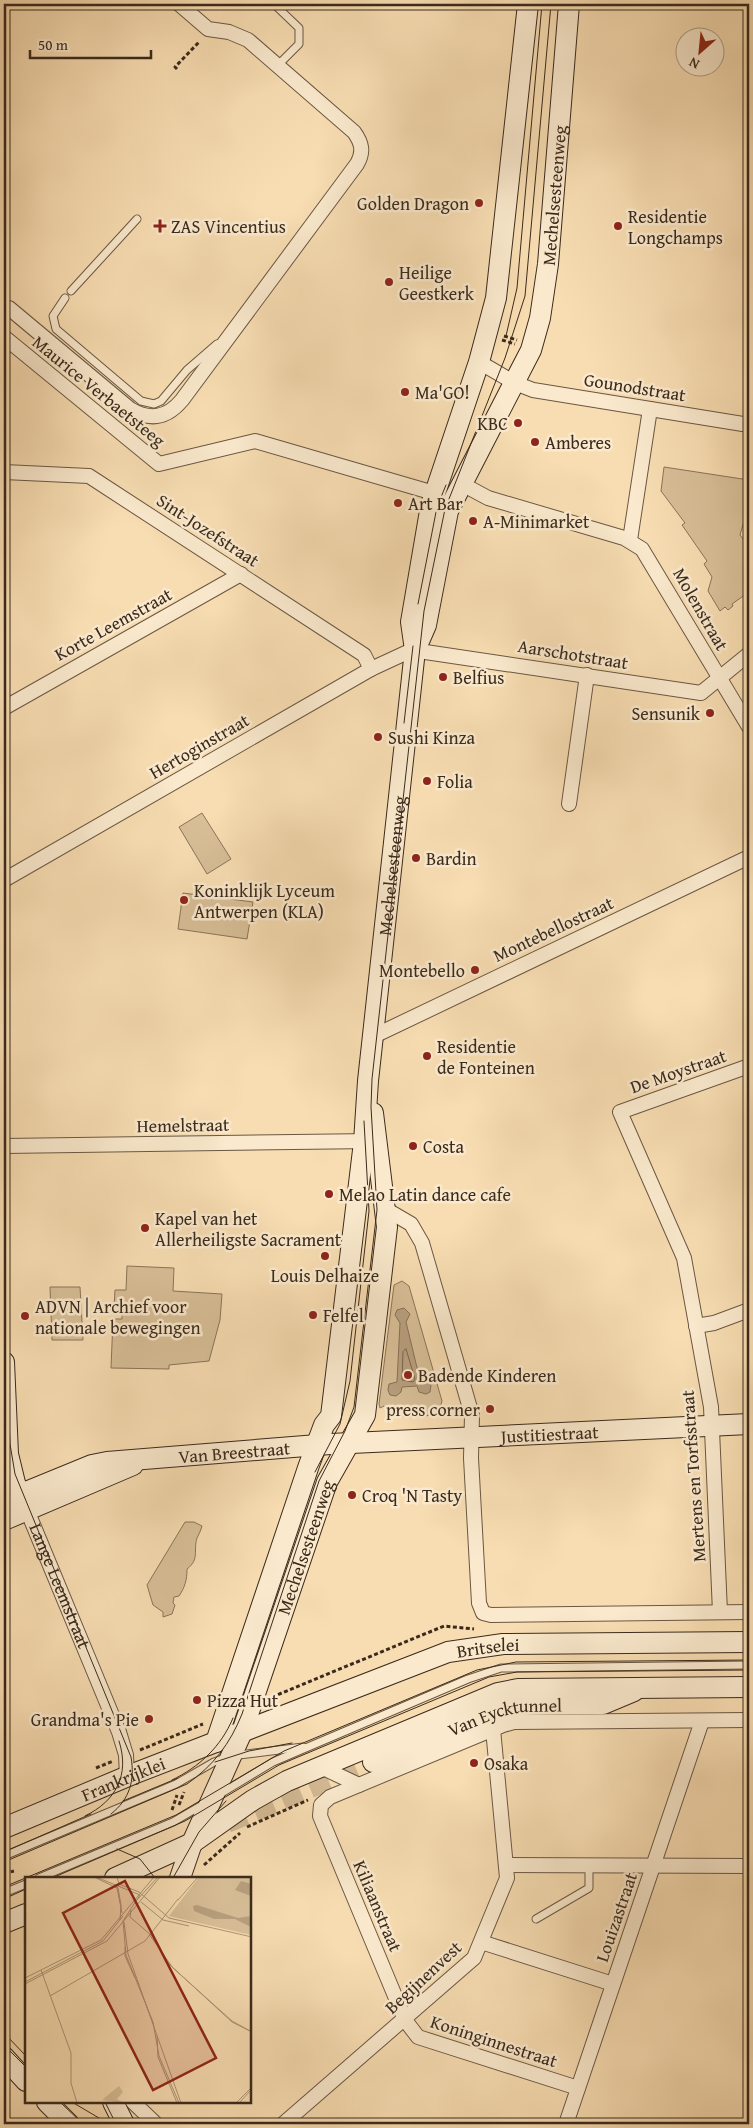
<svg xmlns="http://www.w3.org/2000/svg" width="753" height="2128" viewBox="0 0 753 2128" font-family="'Gentium Book Plus',serif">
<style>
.green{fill:#d8bf98;stroke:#8a745a}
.water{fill:#b8a07f;stroke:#867157}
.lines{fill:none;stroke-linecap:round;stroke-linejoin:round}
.shore{stroke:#7a654e;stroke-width:1}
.secondary-tunnel{stroke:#d2b994;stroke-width:20;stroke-dasharray:20 10;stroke-linecap:butt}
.lane-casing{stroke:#6a5742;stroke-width:9}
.street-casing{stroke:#6a5742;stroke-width:16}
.secondary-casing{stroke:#3b2a1c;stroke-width:22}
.path{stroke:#3b2a1c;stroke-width:3;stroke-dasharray:4 2.5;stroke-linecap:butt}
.lane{stroke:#fae9cd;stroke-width:7}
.street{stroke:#fae9cd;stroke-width:14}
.secondary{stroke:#fae9cd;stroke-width:20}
.tram{stroke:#3b2a1c;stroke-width:1}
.poi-dot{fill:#8f2418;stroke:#fae9cd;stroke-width:2}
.labels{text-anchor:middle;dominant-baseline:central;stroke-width:5;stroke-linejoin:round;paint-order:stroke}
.street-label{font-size:18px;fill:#3b2a1c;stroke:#fae9cd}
.poi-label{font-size:18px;fill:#3b2a1c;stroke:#fae9cd;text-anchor:start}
.inset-road{fill:none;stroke:#ac9576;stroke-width:1}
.view{fill:#8f2418;fill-opacity:0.15;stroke:#8f2418;stroke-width:2.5}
.inset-edge{fill:none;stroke:#3b2a1c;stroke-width:2.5}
</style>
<rect width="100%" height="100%" fill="#f8ddb2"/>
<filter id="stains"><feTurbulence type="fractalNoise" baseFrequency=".004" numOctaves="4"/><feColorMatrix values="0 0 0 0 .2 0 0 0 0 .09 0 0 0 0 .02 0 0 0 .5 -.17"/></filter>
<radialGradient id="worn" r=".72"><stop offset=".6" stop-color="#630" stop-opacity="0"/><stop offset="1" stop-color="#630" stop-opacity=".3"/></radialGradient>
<g class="green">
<polygon points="664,467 749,480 749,511 747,510 740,535 749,547 749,584 745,588 749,592 732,604 733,606 728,610 725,607 720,611 708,591 712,577 704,564 707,561 682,525 685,523 661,491"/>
<polygon points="202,813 231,859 207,874 179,827"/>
<polygon points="183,893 253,902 247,939 178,929"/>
<polygon points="127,1266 174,1268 173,1291 222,1294 220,1320 209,1361 169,1365 169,1369 111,1368 113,1319 122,1319 122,1308 114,1307 115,1290 126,1290"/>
<path d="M402,1281l7,5 33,115 -2,7 -5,6c-17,4 -41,7 -51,-8l-4,2 -1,-4 15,-119z"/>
<polygon points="50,1287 80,1287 83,1340 52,1340"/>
<path d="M185,1522h9l8,4c-1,4 -3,8 -5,12 -4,13 3,21 -10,31 0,11 -2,18 -8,27l-5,1 -1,6 2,2 -3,9 -9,3v-5l-10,-7 -6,-20z"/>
</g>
<polygon class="water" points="404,1308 410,1314 406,1322 420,1380 427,1380 431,1385 430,1392 426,1394 419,1392 417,1386 402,1387 401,1392 396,1396 390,1395 388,1390 389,1384 397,1382 400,1323 395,1315 397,1310"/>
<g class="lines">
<polygon class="shore" points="406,1349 415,1379 413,1382 402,1380 403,1352"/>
<polyline class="secondary-tunnel" points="227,1823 373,1762"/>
<g class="lane-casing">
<g id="lane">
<polyline points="274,4 299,28 299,44 278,65"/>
<polyline points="71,291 137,219"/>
<polyline points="65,298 53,316 56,329 141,401 154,404 161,401 187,370 217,344"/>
<polyline points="220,1794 273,1762 308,1747 468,1679 501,1668 749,1665"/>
<polyline points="4,1856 176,1784 214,1762 231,1756 303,1747"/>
<polyline points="39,1878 173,1822 204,1804"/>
<polyline points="4,1893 26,1884"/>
<polyline points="536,1919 589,1888 589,1867"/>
</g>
</g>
<g class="street-casing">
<g id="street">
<path d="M9,308l121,101c20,12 37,9 52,-9l175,-236c7,-12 5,-21 -3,-32l-106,-92 -19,-8 -21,-3 -29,-25"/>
<polyline points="4,337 159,464 255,441 434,493"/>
<polyline points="479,362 515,383 533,390 749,425"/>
<polyline points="4,472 89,476 364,655 371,669"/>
<polyline points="462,484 488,498 624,538 642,549 749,727"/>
<polyline points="630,540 650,409"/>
<polyline points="4,708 241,574"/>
<polyline points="569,804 587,675"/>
<polyline points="4,880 371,669 412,650 701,693 749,654"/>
<polyline points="374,1036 749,857"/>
<polyline points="4,1146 373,1141"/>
<polyline points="387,1210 411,1224 422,1243 472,1415 471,1458 479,1603 483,1613 491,1615 749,1612"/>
<polyline points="696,1326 714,1323 749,1310"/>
<polyline points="27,1510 119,1732 126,1755 127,1777"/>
<polyline points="720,1612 711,1407 684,1258 620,1112 749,1066"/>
<polyline points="321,1767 359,1785"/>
<polyline points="506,1865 749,1866"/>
<polyline points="481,1942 613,1984"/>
<polyline points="578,2088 418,2037 405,2020 320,1816 321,1805 330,1797 503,1725 514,1722 749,1720"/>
<polyline points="133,2102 156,2124"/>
<polyline points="283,2124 474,1958 507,1878 493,1729"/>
<polyline points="566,2124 702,1721"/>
</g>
</g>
<g class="secondary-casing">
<g id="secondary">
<path id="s1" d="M416,648l10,-23 22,-114 83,-161 9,-32 8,-54 21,-260"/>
<polyline points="4,1362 8,1454 15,1483 25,1506"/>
<path id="s2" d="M4,1501l88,-36 15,-3 223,-18 419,-20"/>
<polyline points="4,1520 133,1465"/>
<path id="s3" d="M216,1742l93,-277 15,-40 7,-9 33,-274 4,-61 47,-431 -4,-28 20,-117 48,-143 17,-64 32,-294"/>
<path id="s4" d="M373,1762l124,-52 25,-5 81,-1 31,-13"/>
<path id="s5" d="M4,1828l129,-54 315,-122 55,-8 246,-2"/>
<polyline points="115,1878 192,1843 253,1800 287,1781 498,1693 518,1689 749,1687"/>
<path id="s6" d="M180,1878l12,-35 50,-111 85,-250 38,-67 22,-188 -14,-114"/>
<polyline points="4,1923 26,1914"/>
<polyline points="4,2057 26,2081"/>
<polyline points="47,2102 69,2124"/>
<polyline points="113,2102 124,2124"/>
</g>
</g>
<g class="path">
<polyline points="177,69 175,67 200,41"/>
<polyline points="504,336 517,340"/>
<polyline points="502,340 515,344"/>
<polyline points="272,1697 444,1626 474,1629"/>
<polyline points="140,1750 203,1724"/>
<polyline points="96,1768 113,1761"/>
<polyline points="179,1805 184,1792"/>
<polyline points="172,1810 177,1795"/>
<polyline points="247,1827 308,1800"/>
<polyline points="204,1865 240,1833"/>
<polyline points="7,1867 10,1872 14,1871"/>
</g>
<use href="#lane" class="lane"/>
<use href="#street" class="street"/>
<use href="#secondary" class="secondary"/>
<g class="tram">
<polyline points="506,336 517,288 542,4"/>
<polyline points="418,604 437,507 446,485"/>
<polyline points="404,723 413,646"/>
<path id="s7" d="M4,1275l6,169 5,30 116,283c4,23 -1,42 -20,57"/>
<polyline points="315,1472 340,1424 350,1381 369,1211 364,1121"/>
<polyline points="215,1762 249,1751 292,1743"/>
<path d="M172,1780c27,-13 49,-33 61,-62"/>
<polyline points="123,1801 178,1778"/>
<path d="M85,1816c31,-15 45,-41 34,-75"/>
<polyline points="117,1849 140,1859 155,1878"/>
<polyline points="4,1852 91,1814"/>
<path d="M4,1862l183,-78c26,-18 43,-40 55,-70l77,-233 26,-50 9,-24 23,-197 -6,-103 1,-28 52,-468 21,-102 60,-151 20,-62 26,-292"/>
<polyline points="52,1878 185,1821 279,1765 489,1677 517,1672 749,1670"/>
<polyline points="173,1878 199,1832 226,1801"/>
<polyline points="4,1887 176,1815 284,1751 477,1670 516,1662 749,1660"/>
<polyline points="4,1899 26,1889"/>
<polyline points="4,2033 26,2056"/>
<polyline points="4,2045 26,2067"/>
<polyline points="60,2102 83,2124"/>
<polyline points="72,2102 109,2124"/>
<polyline points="105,2102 116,2124"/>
</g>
</g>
<g class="poi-dot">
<circle cx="479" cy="203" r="5"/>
<path d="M157.5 218.5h5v5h5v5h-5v5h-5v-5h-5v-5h5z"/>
<circle cx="618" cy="226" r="5"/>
<circle cx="389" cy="282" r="5"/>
<circle cx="405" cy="392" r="5"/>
<circle cx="518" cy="423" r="5"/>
<circle cx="535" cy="442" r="5"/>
<circle cx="398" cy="503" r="5"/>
<circle cx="473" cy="521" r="5"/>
<circle cx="443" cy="677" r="5"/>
<circle cx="710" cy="713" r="5"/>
<circle cx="378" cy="737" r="5"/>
<circle cx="427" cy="781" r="5"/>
<circle cx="416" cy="858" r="5"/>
<circle cx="184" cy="900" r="5"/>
<circle cx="475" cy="970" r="5"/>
<circle cx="427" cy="1056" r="5"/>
<circle cx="413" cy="1146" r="5"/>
<circle cx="329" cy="1194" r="5"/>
<circle cx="145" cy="1228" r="5"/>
<circle cx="325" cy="1256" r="5"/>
<circle cx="313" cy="1315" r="5"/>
<circle cx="25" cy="1316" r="5"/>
<circle cx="408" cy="1375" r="5"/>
<circle cx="490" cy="1409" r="5"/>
<circle cx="352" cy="1495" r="5"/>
<circle cx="197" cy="1700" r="5"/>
<circle cx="149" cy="1719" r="5"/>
<circle cx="474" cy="1763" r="5"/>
</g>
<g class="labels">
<g class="street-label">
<text stroke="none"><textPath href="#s1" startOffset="479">Mechelsesteenweg</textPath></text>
<text transform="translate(635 387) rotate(9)">Gounodstraat</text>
<text transform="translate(99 391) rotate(39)">Maurice Verbaetsteeg</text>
<text transform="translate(208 530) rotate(33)">Sint-Jozefstraat</text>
<text transform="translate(701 609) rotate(60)">Molenstraat</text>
<text transform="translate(113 624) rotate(-29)">Korte Leemstraat</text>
<text transform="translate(573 654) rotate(9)">Aarschotstraat</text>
<text transform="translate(199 746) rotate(-30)">Hertoginstraat</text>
<text stroke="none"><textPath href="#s3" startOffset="900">Mechelsesteenweg</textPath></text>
<text transform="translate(553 929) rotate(-25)">Montebellostraat</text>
<text transform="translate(678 1071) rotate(-19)">De Moystraat</text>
<text transform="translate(183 1125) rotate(-1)">Hemelstraat</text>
<text stroke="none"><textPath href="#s2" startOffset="554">Justitiestraat</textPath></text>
<text stroke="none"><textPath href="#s2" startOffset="238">Van Breestraat</textPath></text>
<text transform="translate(693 1476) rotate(-94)">Mertens en Torfsstraat</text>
<text stroke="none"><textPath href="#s6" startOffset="354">Mechelsesteenweg</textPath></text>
<text stroke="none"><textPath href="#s7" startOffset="320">Lange Leemstraat</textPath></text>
<text stroke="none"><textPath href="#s5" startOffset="518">Britselei</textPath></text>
<text stroke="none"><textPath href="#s4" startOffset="141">Van Eycktunnel</textPath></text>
<text stroke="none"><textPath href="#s5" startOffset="129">Frankrijklei</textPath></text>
<text transform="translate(378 1906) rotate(67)">Kiliaanstraat</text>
<text transform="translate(616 1917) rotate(-71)">Louizastraat</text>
<text transform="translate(423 1977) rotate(-43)">Begijnenvest</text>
<text transform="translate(494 2041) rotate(18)">Koninginnestraat</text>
</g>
<g class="poi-label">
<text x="469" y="203" text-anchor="end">Golden Dragon</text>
<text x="628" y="216">Residentie<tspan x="628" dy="21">Longchamps</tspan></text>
<text x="171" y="226">ZAS Vincentius</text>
<text x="399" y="272">Heilige<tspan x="399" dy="21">Geestkerk</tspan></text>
<text x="415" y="392">Ma'GO!</text>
<text x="508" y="423" text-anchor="end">KBC</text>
<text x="545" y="442">Amberes</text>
<text x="408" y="503">Art Bar</text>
<text x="483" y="521">A-Minimarket</text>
<text x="453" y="677">Belfius</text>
<text x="700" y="713" text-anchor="end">Sensunik</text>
<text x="388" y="737">Sushi Kinza</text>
<text x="437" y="781">Folia</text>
<text x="426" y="858">Bardin</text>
<text x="194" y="890">Koninklijk Lyceum<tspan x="194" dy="21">Antwerpen (KLA)</tspan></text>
<text x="465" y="970" text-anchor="end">Montebello</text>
<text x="437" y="1046">Residentie<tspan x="437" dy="21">de Fonteinen</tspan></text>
<text x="423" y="1146">Costa</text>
<text x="339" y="1194">Melao Latin dance cafe</text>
<text x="155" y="1218">Kapel van het<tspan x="155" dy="21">Allerheiligste Sacrament</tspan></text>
<text x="325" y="1275" text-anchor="middle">Louis Delhaize</text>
<text x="35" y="1306">ADVN | Archief voor<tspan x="35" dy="21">nationale bewegingen</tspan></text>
<text x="323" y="1315">Felfel</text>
<text x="418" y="1375">Badende Kinderen</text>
<text x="480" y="1409" text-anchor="end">press corner</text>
<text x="362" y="1495">Croq 'N Tasty</text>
<text x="207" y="1700">Pizza Hut</text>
<text x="139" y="1719" text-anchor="end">Grandma's Pie</text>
<text x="484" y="1763">Osaka</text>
</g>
</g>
<g transform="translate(25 1877)">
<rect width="226" height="226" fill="#f8ddb2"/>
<path d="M174,0h52v58l-82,-19zM94,209l4,6 -6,7 6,4 -21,-3z" fill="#d8bf98"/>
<path d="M216,4l10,3v12l-16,-6zM172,28l41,13 13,-2v11l-16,-8h-21l-20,-8 -1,-5z" fill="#b8a07f"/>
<path class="inset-road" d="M69,0l23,11 5,25M71,0l44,18 -17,26 3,34 27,67 6,34 20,47M92,0l2,7 20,8M89,7l4,4 3,17 -1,15M114,15l30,26 83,19M153,23l20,-23M111,24l22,-24M116,25l22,18 26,6M106,33l-1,7 22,19 17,28 63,58 20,10M99,45l4,32 53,149M124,57l24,34 59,53 20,11M100,70v9l10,22M16,93l30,83v30l6,20M0,101l76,-38 53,-63M0,105l78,-41 20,-25M0,107l82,-43 53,-64M25,119l95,-55 33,-42M132,159l1,21 19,46M211,226l16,-16M214,226l13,-14"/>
<path class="view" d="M100,4l91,177 -63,32 -90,-177z"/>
<rect width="226" height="226" class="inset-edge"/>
</g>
<rect width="753" height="2128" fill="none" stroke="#f8ddb2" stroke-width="20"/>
<rect x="5" y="5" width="743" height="2118" fill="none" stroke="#3b2a1c" stroke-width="2.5"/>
<rect x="10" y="10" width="733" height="2108" fill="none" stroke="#3b2a1c"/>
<g transform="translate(700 52) rotate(207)"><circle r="24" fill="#fae9cd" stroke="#ae9d86"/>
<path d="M0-4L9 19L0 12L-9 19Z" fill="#8f2418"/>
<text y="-8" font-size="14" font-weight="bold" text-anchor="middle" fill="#3b2a1c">N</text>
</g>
<path d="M30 50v8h121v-8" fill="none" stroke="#3b2a1c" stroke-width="2.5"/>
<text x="38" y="50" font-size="15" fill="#3b2a1c" stroke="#fae9cd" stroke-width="4" paint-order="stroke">50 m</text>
<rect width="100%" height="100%" filter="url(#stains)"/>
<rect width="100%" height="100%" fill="url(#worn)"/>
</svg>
